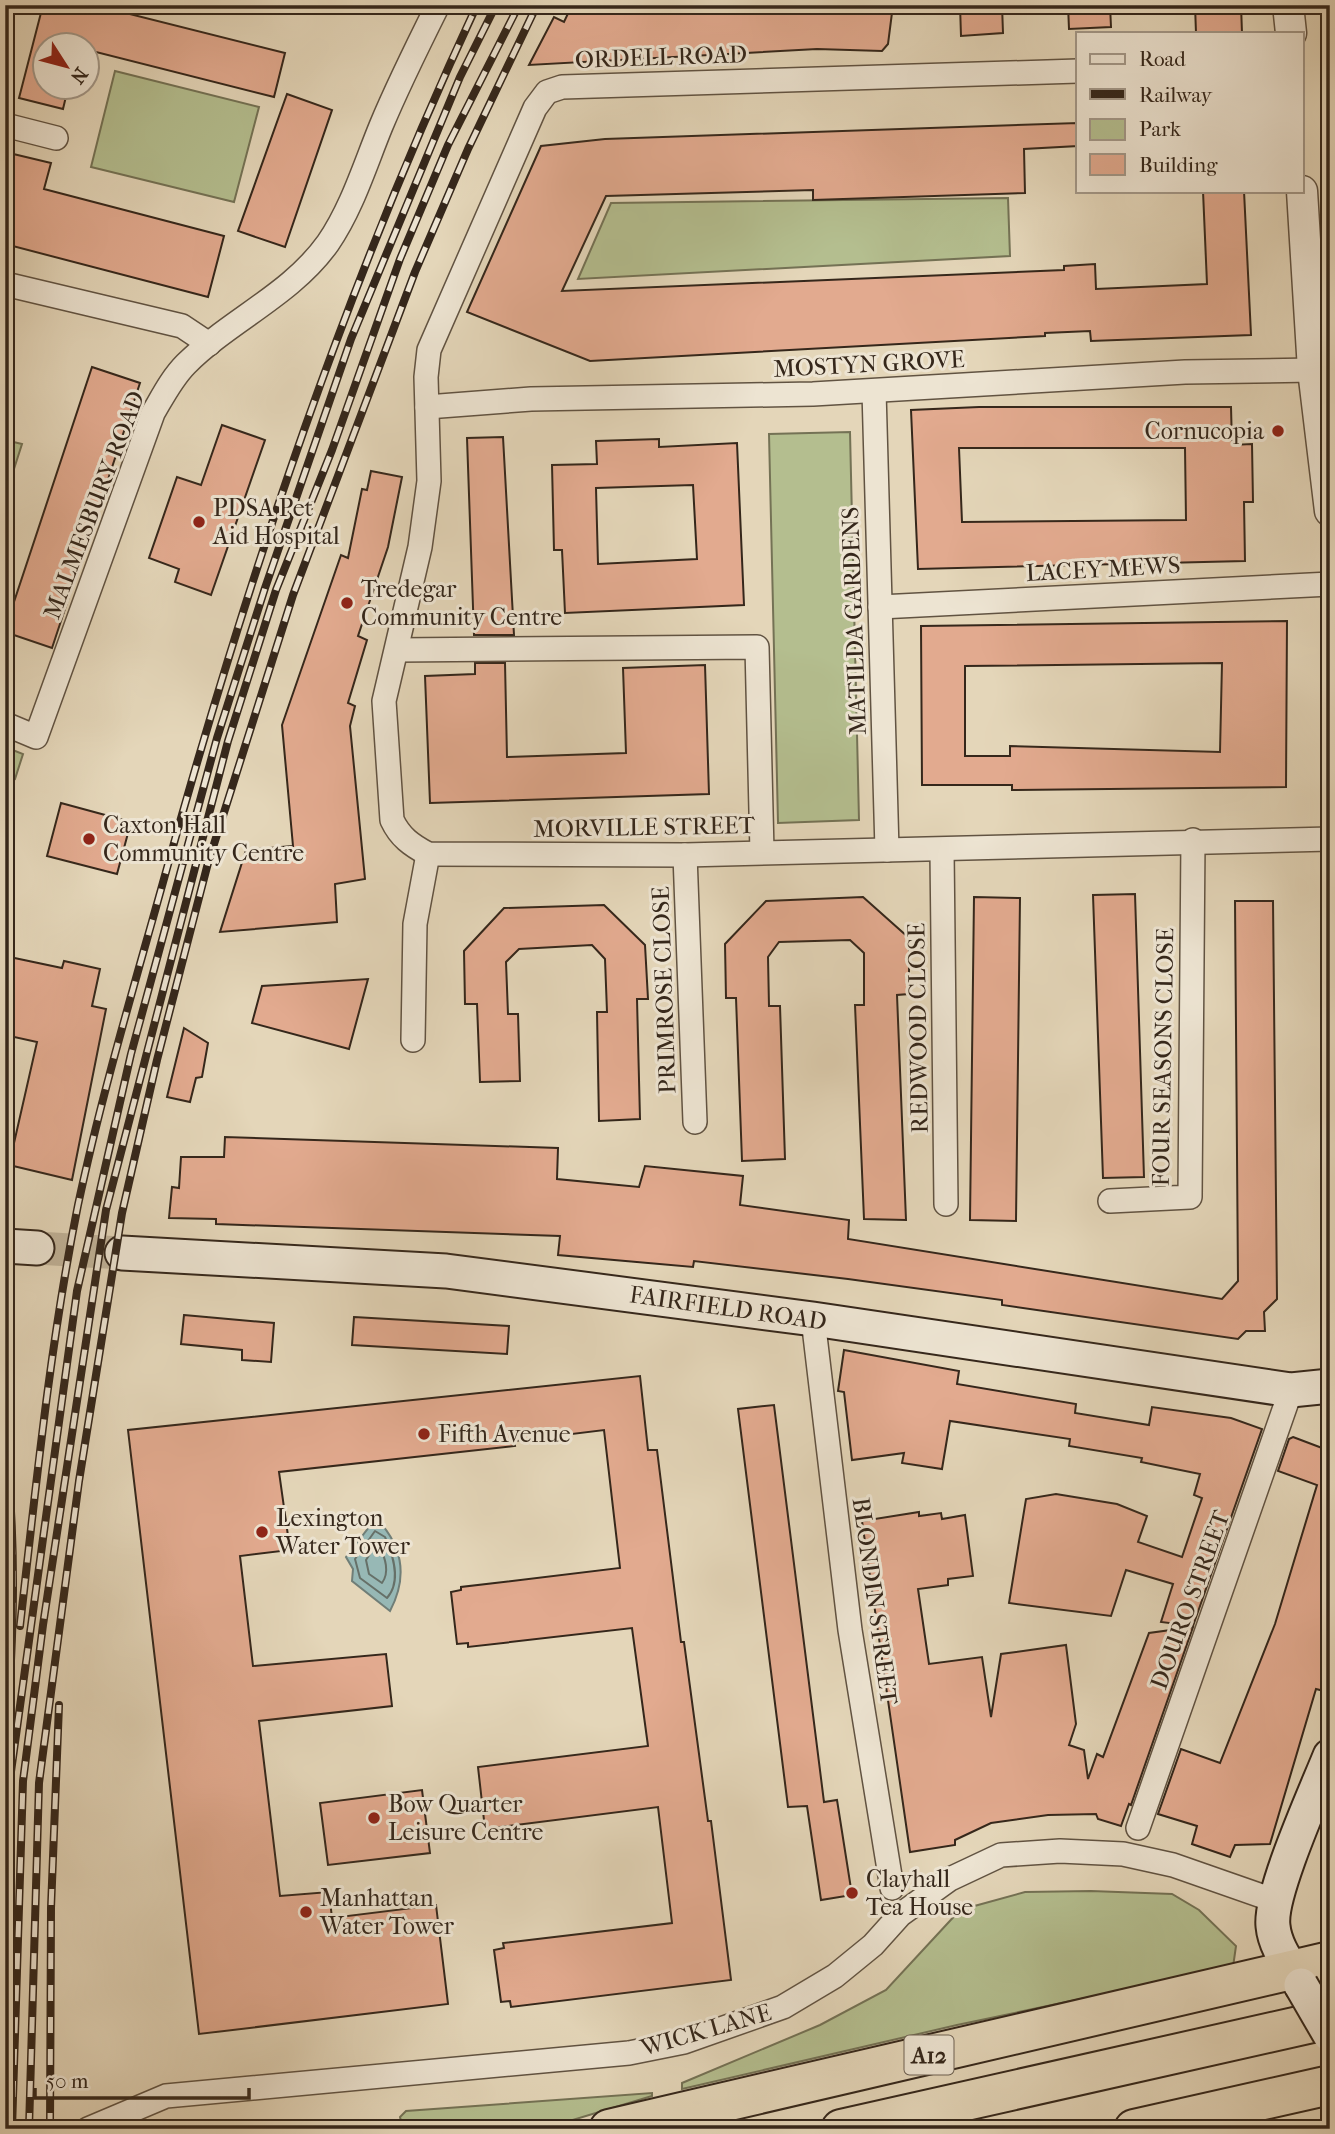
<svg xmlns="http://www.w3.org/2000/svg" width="1335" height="2134" viewBox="0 0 1335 2134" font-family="'IM FELL French Canon',serif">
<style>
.green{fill:#b4be8f;stroke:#747255;stroke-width:2}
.water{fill:#97b8b5;stroke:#707e77;stroke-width:2}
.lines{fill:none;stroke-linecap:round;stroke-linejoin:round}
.shore{stroke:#667068;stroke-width:2}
.building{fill:#e2aa8f;stroke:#35271b;stroke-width:2;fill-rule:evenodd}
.secondary-tunnel{stroke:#c1b399;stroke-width:33;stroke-dasharray:33 17;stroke-linecap:butt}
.minor-casing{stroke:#615342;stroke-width:26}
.tertiary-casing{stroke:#615342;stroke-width:33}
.secondary-casing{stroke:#35271b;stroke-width:37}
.trunk-casing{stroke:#35271b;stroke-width:42}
.minor{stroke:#ede4d2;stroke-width:23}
.tertiary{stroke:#ede4d2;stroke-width:30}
.secondary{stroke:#ede4d2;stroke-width:33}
.trunk{stroke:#e4d6b9;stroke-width:38}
.rail-casing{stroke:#35271b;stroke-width:8}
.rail{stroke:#ede4d2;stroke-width:5;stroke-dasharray:16;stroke-linecap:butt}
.secondary-bridge-casing{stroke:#35271b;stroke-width:37;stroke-linecap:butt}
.secondary-bridge{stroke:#ede4d2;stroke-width:33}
.poi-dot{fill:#8f2418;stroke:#ede4d2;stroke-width:2.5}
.labels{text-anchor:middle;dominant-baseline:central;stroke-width:6;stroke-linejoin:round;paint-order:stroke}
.shield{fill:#ede4d2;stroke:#6c6052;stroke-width:2}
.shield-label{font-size:23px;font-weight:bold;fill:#35271b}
.street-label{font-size:24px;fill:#35271b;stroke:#ede4d2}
.poi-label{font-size:24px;fill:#35271b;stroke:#ede4d2;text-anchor:start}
</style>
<rect width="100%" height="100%" fill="#e4d6b9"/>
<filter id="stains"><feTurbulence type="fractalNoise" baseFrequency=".00286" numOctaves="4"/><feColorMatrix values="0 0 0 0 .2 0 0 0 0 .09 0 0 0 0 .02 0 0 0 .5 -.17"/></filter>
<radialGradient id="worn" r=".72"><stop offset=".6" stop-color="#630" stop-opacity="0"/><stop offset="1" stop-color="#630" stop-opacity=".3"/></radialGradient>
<g class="green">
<polygon points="5,5 15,5 7,41 5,39"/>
<polygon points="115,71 259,107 234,202 91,167"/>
<polygon points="1008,198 1010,256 578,279 611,203"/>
<polygon points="850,432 859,820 778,823 769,434"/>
<polygon points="5,440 22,444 5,497"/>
<polygon points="5,747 23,754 15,779 5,776"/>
<polygon points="1091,1891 1172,1894 1199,1910 1236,1946 1233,1967 957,2025 682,2089 682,2083 820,2025 886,1990 960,1910 1025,1892"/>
<polygon points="652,2093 652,2096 543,2129 403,2129 400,2117 406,2111"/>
</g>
<path class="water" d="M376,1518c27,28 32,59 14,93l-38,-30 1,-12 -7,-12z"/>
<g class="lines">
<g class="shore">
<path d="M375,1531l10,6c8,18 17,44 2,61l-27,-20 -5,-19z"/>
<path d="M375,1546l5,1c5,11 10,25 2,36l-13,-9 -3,-14z"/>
</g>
</g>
<g class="building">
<polygon points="43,5 94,5 285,53 274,97 88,50 88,46 46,46 46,88 68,88 63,109 19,98"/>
<polygon points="572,5 816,5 816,10 893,5 888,44 882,51 817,49 529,65 554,17 564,22"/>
<polygon points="960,5 1002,5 1003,33 961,36"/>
<polygon points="1068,5 1110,5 1111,27 1069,29"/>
<polygon points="1195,5 1241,5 1242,33 1196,33"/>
<polygon points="287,94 332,110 285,247 238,231"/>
<polygon points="1078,123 1078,146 1024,149 1025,193 813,200 813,190 606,196 562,291 1064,270 1064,266 1095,264 1096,289 1207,284 1203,191 1244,191 1251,335 1091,341 1090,331 1045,333 1045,336 590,361 467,312 541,146 605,139"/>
<polygon points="5,152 51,163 44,189 224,236 208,297 5,244"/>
<polygon points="92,367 140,383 52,648 5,632 5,629"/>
<path d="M979,407h252l1,38 20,-1 1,58h-9l1,59 -327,8 -7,-159zM959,448h226l1,72 -224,2z"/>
<polygon points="222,425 265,440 211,595 175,582 179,569 149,558 177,477 201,485"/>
<polygon points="503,437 514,635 474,635 467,438"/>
<path d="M659,439v8l78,-4 7,162 -179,8 -3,-63h-8l-2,-85 45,-1 -1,-23zM693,485l4,74 -99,5 -2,-76z"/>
<polygon points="371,471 402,477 388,547 358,636 367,640 348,703 355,706 350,726 365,879 335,884 337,922 220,932 246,850 293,846 282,725 341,555 348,558 362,489 367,490"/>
<path d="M1287,621l-1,166 -274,3v-5h-90l-1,-159zM1222,663l-2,89 -210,-6v10h-45v-90z"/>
<polygon points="475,663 505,663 507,757 626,753 623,668 705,665 709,794 430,803 425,676 475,674"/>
<polygon points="61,803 131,822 117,874 47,856"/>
<polygon points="1135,894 1144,1177 1103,1178 1093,895"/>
<polygon points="863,897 909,938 909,994 897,995 906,1220 864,1219 855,1005 864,1005 864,953 850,940 779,942 768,957 769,1006 780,1006 785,1159 742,1161 736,998 726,998 725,944 766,901"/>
<polygon points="974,897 1020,898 1016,1221 970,1220"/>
<polygon points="1235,901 1273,901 1277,1299 1264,1312 1265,1331 1246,1331 1238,1339 1002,1305 1002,1300 848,1279 694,1261 693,1267 558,1255 560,1236 216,1224 216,1219 169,1218 172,1187 179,1188 181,1157 224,1157 225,1137 558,1148 557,1179 639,1187 645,1166 743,1176 740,1205 849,1220 848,1239 1222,1299 1238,1281"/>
<polygon points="604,905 645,945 648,999 637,999 640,1119 599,1121 597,1012 607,1012 605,959 592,945 519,949 506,962 508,1014 518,1014 520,1081 480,1082 477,1004 465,1004 464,951 504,908"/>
<polygon points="5,956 62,968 64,961 100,969 92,1006 106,1009 72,1180 9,1165 37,1042 5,1035"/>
<polygon points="368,979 349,1049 252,1023 262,986"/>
<polygon points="184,1028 208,1043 202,1077 196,1078 190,1102 167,1097"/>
<polygon points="184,1315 274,1323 271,1362 242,1360 242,1350 181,1344"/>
<polygon points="354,1317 509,1326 507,1354 352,1345"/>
<polygon points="844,1350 959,1371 957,1384 1076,1404 1075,1413 1149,1425 1152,1407 1231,1418 1262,1429 1193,1626 1161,1622 1173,1584 1126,1570 1111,1616 1009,1603 1026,1499 1056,1494 1117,1504 1147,1516 1138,1542 1182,1557 1202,1498 1194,1495 1200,1474 1141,1462 1142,1458 1069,1446 1070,1439 950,1421 942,1469 902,1463 904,1453 852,1460 844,1392 838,1391"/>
<polygon points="640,1376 648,1450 657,1450 681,1642 684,1642 708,1821 711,1821 731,1980 511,2007 510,2001 501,2002 494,1950 504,1948 503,1943 672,1923 658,1807 485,1829 478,1767 648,1746 632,1628 468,1647 468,1643 457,1644 451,1592 461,1590 461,1587 620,1568 604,1430 514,1441 515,1446 279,1472 290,1550 240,1556 253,1666 386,1654 392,1706 259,1721 280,1896 329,1892 332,1918 436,1905 448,2004 199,2034 128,1430"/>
<polygon points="774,1405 824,1802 837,1800 852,1895 821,1900 807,1806 788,1807 738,1409"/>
<polygon points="1293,1437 1330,1451 1330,1672 1324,1691 1316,1689 1270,1844 1235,1845 1230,1857 1192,1844 1197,1826 1158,1814 1181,1749 1220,1763 1275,1624 1317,1485 1278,1471 1289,1439"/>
<polygon points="919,1512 919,1516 941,1513 942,1519 965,1515 973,1576 948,1579 948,1585 918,1589 929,1664 982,1657 991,1717 1001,1654 1066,1645 1076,1724 1069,1745 1084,1750 1088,1779 1097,1754 1103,1757 1149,1633 1193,1627 1131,1805 1129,1804 1121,1826 1098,1819 1096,1814 1048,1815 991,1823 955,1840 955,1845 910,1852 862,1521"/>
<polygon points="422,1790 430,1853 328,1865 320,1803"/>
</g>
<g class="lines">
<polyline class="secondary-tunnel" points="37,1248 122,1253"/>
<g class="minor-casing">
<g id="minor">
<path d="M1078,71l-516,16 -15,5 -12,16 -106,242 -3,27 3,104 -9,66 -36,154 8,119c8,17 19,25 36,34l257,1 645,-16"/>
<polyline points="5,125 56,138"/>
<polyline points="1306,263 1330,262"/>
<polyline points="5,284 182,326 209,344"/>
<polyline points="874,391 887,850"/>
<polyline points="427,407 531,399 813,394 1185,372 1313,370"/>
<polyline points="880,607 1330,584"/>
<polyline points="397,650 757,647 762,852"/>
<path d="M5,724l31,13 117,-324c10,-17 19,-35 33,-49 44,-44 105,-69 142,-121 24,-35 37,-78 53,-117 17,-41 37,-81 57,-121"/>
<polyline points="942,851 946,1204"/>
<polyline points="685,855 695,1122"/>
<polyline points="413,1040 415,924 428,854"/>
<polyline points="1110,1201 1190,1197 1193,840"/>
<polyline points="813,1319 850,1630 892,1888"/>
<polyline points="1138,1828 1291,1390"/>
<polyline points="88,2129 166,2096 629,2053 684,2042 783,2007 835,1976 873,1945 900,1915 950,1879 1001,1855 1060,1851 1123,1854 1173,1865 1276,1901"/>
</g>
</g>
<g class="tertiary-casing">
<g id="tertiary">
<polyline points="1288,5 1291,33"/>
<polyline points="1302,191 1313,370 1330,511"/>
</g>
</g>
<g class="secondary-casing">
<g id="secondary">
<polyline points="5,1246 37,1248"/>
<polyline points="122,1253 446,1271 813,1319 1291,1390 1330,1386"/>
<path d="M1301,1985c-10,-18 -26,-37 -28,-59 -4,-32 43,-135 57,-170"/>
</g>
</g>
<g class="trunk-casing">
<g id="trunk">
<polyline points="609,2129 1330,1961"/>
<polyline points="841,2129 1330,2019"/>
<polyline points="1134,2129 1330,2085"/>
</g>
</g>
<use href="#minor" class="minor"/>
<use href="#tertiary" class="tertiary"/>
<use href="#secondary" class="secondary"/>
<use href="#trunk" class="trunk"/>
<g class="rail-casing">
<g id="rail">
<path d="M5,1443c12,99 9,195 1,293"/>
<path d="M20,1626c16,-140 30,-282 58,-421 24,-113 58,-225 89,-337 82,-295 180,-585 310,-863"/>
<polyline points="5,1919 10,1779 77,1291 131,1054 217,738 265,588 351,339 460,77 496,5"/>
<polyline points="12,2129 23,1781 43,1625 106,1210 228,741 276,590 332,450 400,259 448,145 519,5"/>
<polyline points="29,2129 39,1783 79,1481 122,1213 157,1060 208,863 293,595 415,272 468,149 537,5"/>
<polyline points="50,2129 51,1908 59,1705"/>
</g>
</g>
<use href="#rail" class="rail"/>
<g class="secondary-bridge-casing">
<polyline id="secondary-bridge" points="1301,1985 1330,2035"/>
</g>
<use href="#secondary-bridge" class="secondary-bridge"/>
</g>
<g class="poi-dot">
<circle cx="1278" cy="431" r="7"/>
<circle cx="199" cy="522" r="7"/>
<circle cx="347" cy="603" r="7"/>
<circle cx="89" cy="839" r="7"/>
<circle cx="424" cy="1434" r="7"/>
<circle cx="262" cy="1532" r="7"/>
<circle cx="374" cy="1818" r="7"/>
<circle cx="852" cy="1893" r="7"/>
<circle cx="306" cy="1912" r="7"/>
</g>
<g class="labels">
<rect class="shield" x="904.5" y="2035.5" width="49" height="39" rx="5"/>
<g class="shield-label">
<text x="929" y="2055">A12</text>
</g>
<g class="street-label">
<text transform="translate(661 57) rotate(-2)">ORDELL ROAD</text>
<text transform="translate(869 364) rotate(-3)">MOSTYN GROVE</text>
<text transform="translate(94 505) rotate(-69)">MALMESBURY ROAD</text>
<text transform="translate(1103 569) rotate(-3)">LACEY MEWS</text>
<text transform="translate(854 621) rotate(-92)">MATILDA GARDENS</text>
<text transform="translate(644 827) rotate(-1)">MORVILLE STREET</text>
<text transform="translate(664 990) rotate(-92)">PRIMROSE CLOSE</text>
<text transform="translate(918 1028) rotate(-91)">REDWOOD CLOSE</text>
<text transform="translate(1163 1057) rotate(-89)">FOUR SEASONS CLOSE</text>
<text transform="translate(728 1308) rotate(8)">FAIRFIELD ROAD</text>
<text transform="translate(1190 1600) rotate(-70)">DOURO STREET</text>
<text transform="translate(875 1601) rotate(82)">BLONDIN STREET</text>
<text transform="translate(706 2030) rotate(-16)">WICK LANE</text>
</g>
<g class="poi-label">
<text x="1264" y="431" text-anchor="end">Cornucopia</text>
<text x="213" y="508">PDSA Pet<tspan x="213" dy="28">Aid Hospital</tspan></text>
<text x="361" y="589">Tredegar<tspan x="361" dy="28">Community Centre</tspan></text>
<text x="103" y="825">Caxton Hall<tspan x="103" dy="28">Community Centre</tspan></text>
<text x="438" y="1434">Fifth Avenue</text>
<text x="276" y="1518">Lexington<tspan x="276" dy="28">Water Tower</tspan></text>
<text x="388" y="1804">Bow Quarter<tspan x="388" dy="28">Leisure Centre</tspan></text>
<text x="866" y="1879">Clayhall<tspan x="866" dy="28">Tea House</tspan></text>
<text x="320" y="1898">Manhattan<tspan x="320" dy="28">Water Tower</tspan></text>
</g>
</g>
<rect width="1335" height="2134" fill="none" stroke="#e4d6b9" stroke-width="28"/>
<rect x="7" y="7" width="1321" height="2120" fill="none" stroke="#35271b" stroke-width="3.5"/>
<rect x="14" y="14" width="1307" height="2106" fill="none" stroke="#35271b" stroke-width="2"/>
<rect x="1076" y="32" width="228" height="161" fill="#ede4d2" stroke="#a39889" stroke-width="2"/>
<rect x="1090" y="54" width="35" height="10" fill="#ede4d2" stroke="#a39889" stroke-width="2"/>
<text x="1139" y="66" font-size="21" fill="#35271b">Road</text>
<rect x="1090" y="89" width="35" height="10" fill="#35271b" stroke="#a39889" stroke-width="2"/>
<text x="1139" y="102" font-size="21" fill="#35271b">Railway</text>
<rect x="1090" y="119" width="35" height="21" fill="#b4be8f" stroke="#a39889" stroke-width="2"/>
<text x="1139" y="136" font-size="21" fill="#35271b">Park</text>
<rect x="1090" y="154" width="35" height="21" fill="#e2aa8f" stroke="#a39889" stroke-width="2"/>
<text x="1139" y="172" font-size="21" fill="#35271b">Building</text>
<g transform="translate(66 66) rotate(126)"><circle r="33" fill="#ede4d2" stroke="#a39889" stroke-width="2"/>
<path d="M0-5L12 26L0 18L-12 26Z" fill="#8f2418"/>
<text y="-10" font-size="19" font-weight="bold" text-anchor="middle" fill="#35271b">N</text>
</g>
<path d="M35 2088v10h214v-10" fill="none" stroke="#35271b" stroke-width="3.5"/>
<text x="46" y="2088" font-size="21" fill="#35271b" stroke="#ede4d2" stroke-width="5" paint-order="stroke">50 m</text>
<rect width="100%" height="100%" filter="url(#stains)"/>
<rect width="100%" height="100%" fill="url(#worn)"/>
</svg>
